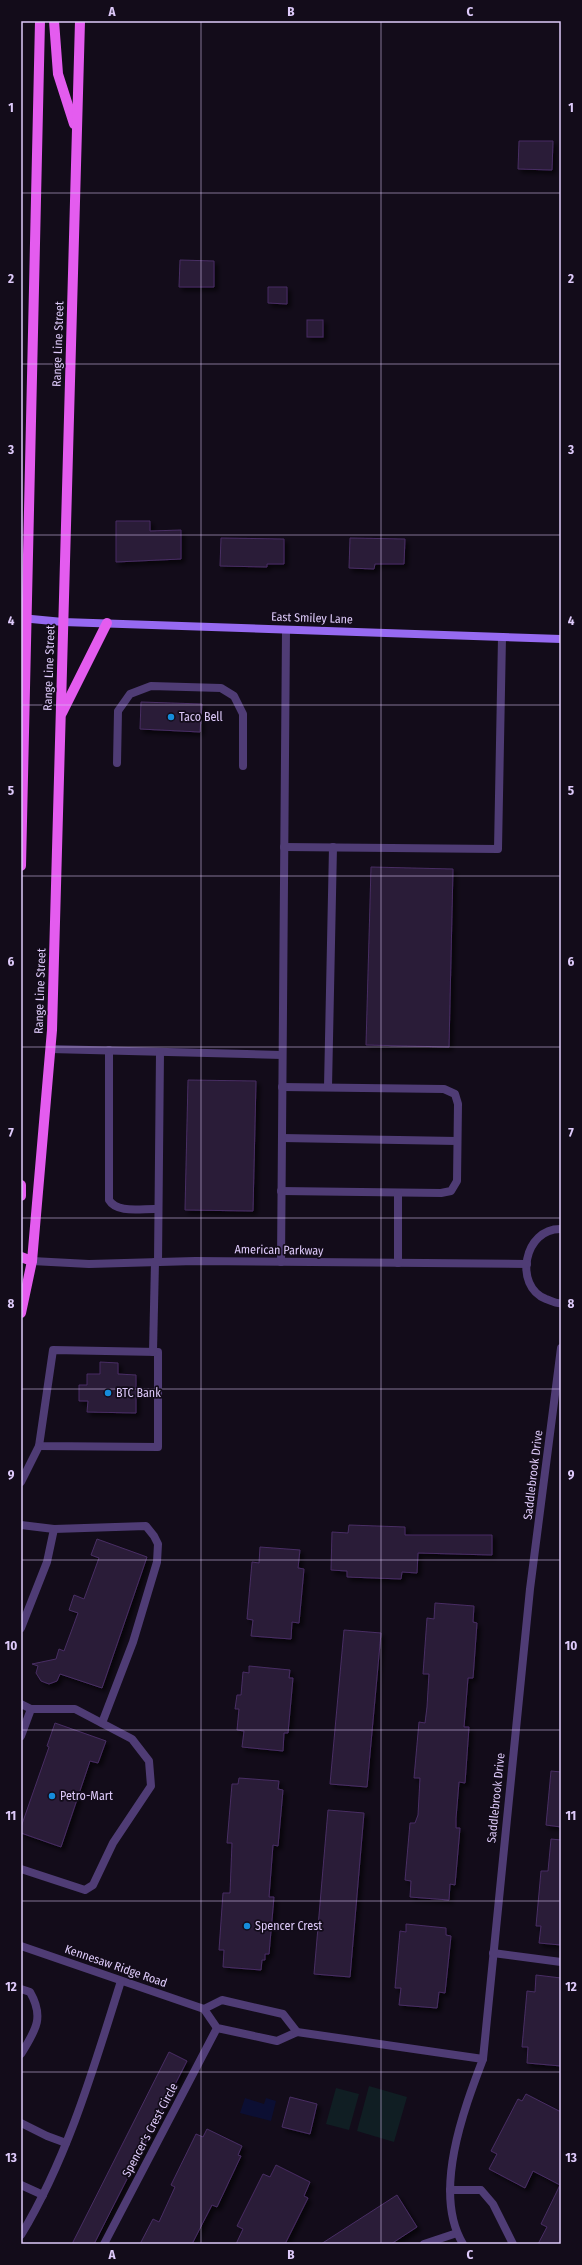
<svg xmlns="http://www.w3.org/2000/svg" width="582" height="2265" viewBox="0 0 582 2265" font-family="'Fira Sans Condensed',sans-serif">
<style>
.green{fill:#101e23}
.water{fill:#0c0f33}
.building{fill:#2a1a39;stroke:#482e63;filter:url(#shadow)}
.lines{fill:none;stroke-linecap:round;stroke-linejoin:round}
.lane{stroke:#4f3c75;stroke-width:8}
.street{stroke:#4f3c75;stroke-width:8}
.secondary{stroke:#966af1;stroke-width:8}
.primary{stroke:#e45cef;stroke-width:10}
.grid{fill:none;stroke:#decafa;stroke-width:1;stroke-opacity:0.55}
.poi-dot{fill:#158cdb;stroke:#130c1a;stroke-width:1.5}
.labels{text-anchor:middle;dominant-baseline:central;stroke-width:3.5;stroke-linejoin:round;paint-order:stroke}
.street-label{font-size:12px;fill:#decafa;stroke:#130c1a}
.poi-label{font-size:12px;fill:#decafa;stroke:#130c1a;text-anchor:start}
.neatline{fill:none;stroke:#decafa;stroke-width:1.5}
.grid-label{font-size:13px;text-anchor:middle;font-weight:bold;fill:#decafa}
</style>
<defs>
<filter id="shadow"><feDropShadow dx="3.5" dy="3.5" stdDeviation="2" flood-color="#0009"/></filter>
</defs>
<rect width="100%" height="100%" fill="#130c1a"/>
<g class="green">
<polygon points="369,2086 407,2097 394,2142 357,2131"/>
<polygon points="336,2088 359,2094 349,2130 326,2124"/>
</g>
<polygon class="water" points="245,2098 264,2104 266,2098 276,2101 271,2121 240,2113"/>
<g class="building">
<polygon points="519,141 553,141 552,170 518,169"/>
<polygon points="180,260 214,261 214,287 179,287"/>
<polygon points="268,287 287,287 287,304 268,303"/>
<rect x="307" y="320" width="16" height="17"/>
<polygon points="116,521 150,521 150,531 181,530 181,559 116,562"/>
<polygon points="221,538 284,539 284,564 267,564 267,567 220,566"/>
<polygon points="350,538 405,539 404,564 375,564 374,569 349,568"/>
<polygon points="141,702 202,704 200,732 140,729"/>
<polygon points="371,867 453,869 449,1047 366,1045"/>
<polygon points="188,1080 256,1081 253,1211 185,1210"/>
<polygon points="100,1362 118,1363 118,1374 136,1375 136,1413 87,1412 88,1401 79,1401 79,1385 87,1385 87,1374 100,1374"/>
<polygon points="349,1525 405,1527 405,1535 492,1535 492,1555 418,1553 417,1573 402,1572 401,1579 347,1577 347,1571 331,1570 332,1532 348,1533"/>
<polygon points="97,1539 147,1557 102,1688 60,1674 57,1681 49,1684 41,1681 36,1673 38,1666 32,1664 56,1659 59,1649 64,1651 78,1613 69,1610 74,1595 84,1599 99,1558 91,1555"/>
<polygon points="260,1547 300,1550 298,1568 304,1569 299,1623 292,1622 291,1639 251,1636 253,1620 247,1619 252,1562 259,1563"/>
<polygon points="435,1603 474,1606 473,1622 477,1623 473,1678 468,1678 464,1727 469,1727 465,1783 459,1782 456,1818 456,1828 460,1828 455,1885 450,1884 449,1900 410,1897 411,1881 405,1880 410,1823 415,1823 418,1815 420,1778 414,1778 419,1722 425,1723 427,1707 429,1674 423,1674 427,1618 434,1619"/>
<polygon points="344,1630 381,1633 367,1787 330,1784"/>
<polygon points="249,1666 290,1670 289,1678 293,1678 288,1733 284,1733 283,1751 242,1747 244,1731 237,1730 239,1709 235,1709 237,1695 241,1695 243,1672 249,1673"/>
<polygon points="55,1723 106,1741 98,1763 90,1761 61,1847 21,1833 21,1827 49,1747 47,1746"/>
<polygon points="551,1771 561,1772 561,1827 546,1825"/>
<polygon points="239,1778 279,1781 278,1789 283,1790 278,1846 273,1845 269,1897 274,1897 269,1954 265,1954 265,1960 262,1960 261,1970 223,1967 224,1950 219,1950 223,1893 230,1893 232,1843 227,1843 232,1784 238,1784"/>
<polygon points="328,1810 364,1813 350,1977 314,1974"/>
<polygon points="551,1839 561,1840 561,1945 539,1943 541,1926 536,1926 541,1871 548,1871"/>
<polygon points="406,1924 446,1928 446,1935 451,1936 445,1993 439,1992 437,2008 399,2005 401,1988 395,1988 400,1931 406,1932"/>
<polygon points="536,1975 561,1978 561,2066 527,2063 528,2047 522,2047 527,1991 535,1992"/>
<polygon points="169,2052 187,2061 94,2244 72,2244"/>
<polygon points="526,2094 561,2112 561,2244 538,2244 547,2227 541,2224 560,2185 533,2171 525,2188 489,2169 497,2154 491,2151 518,2099 522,2101"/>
<polygon points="290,2097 317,2104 310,2134 282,2127"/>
<polygon points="207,2129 242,2146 238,2155 241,2156 217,2207 212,2205 192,2244 140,2244 153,2219 159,2222 175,2187 171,2185 196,2134 203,2137"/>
<polygon points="276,2165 310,2182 304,2196 308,2198 285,2244 236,2244 243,2229 237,2226 263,2174 270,2177"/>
<polygon points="397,2195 417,2227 391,2244 321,2244"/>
</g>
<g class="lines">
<g class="lane">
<polyline points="117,763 118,711 130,694 151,686 221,688 234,696 243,714 243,766"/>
<polyline points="50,1049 282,1055"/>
<path d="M109,1050v150c8,14 34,8 49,9"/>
<polyline points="328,1087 333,847"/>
<polyline points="282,1138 457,1141"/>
<polyline points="281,1191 441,1193 451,1191 457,1181 458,1104 455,1094 444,1089 282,1087"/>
<polyline points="398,1193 398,1263"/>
<polyline points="158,1262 160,1052"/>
<polygon points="53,1350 158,1352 158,1447 39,1446"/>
<polyline points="153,1352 155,1262"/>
<polyline points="21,1482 39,1446"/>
<polyline points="21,1525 54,1529 146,1526 154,1536 158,1544 157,1562 133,1642 102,1723"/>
<polyline points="21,1628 47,1562 54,1529"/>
<polyline points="21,1704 31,1709 21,1736"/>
<polyline points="21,1869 85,1890 93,1885 113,1843 151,1786 149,1761 132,1739 75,1709 31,1709"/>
<polyline points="493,1953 561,1962"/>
<path d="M21,1989l9,3c15,26 5,39 -9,62"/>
<polyline points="21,2123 47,2136 66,2143"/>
<polyline points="21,2185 43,2195"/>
<polyline points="450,2190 481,2190 493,2204 513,2244"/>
<polyline points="104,2244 217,2028"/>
<polyline points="424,2244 457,2233"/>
</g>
<g class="street">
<polyline points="284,847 498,849 502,637"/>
<path d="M561,1229c-37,-1 -48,57 -15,70 6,2 10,5 15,4"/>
<polyline points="32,1261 89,1264 195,1261 527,1264"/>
<polyline points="281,1262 286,630"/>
<polyline points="21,1946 204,2009 217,2028 277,2041 297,2032 483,2059"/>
<polyline points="204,2009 222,2000 283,2014 297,2032"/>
<path d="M21,2235c47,-78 73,-168 100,-254"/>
<path d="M463,2244c-31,-51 1,-135 20,-185l47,-470 31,-241"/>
</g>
<polyline class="secondary" points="21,618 63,622 561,639"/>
<g class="primary">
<polyline points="54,21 58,74 74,124"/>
<polyline points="62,713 107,623"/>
<polyline points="21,866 40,21"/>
<polyline points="21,1185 21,1196"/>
<polyline points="21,1257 32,1261"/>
<polyline points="21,1313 32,1261 52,1030 80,21"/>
</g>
</g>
<path class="grid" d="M201,21v2223M381,21v2223M21,193h540M21,364h540M21,535h540M21,705h540M21,876h540M21,1047h540M21,1218h540M21,1389h540M21,1560h540M21,1730h540M21,1901h540M21,2072h540"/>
<g class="poi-dot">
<circle cx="171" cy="717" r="4"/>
<circle cx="108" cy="1393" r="4"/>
<circle cx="52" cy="1796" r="4"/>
<circle cx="247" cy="1926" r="4"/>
</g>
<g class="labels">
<g class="street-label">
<text transform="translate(58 344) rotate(-88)">Range Line Street</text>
<text transform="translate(312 618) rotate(2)">East Smiley Lane</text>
<text transform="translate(49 668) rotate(-88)">Range Line Street</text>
<text transform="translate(40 991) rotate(-88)">Range Line Street</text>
<text transform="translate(279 1250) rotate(1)">American Parkway</text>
<text transform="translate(533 1475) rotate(-83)">Saddlebrook Drive</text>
<text transform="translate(496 1798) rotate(-84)">Saddlebrook Drive</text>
<text transform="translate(116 1966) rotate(19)">Kennesaw Ridge Road</text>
<text transform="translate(150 2130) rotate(-62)">Spencer's Crest Circle</text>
</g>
<g class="poi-label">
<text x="179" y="717">Taco Bell</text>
<text x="116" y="1393">BTC Bank</text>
<text x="60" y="1796">Petro-Mart</text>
<text x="255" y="1926">Spencer Crest</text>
</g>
</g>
<rect width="582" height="2265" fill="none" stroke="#130c1a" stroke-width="44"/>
<rect x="22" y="22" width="538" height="2221" class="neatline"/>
<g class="grid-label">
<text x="112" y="16">A</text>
<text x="291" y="16">B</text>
<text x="470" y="16">C</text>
<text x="11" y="112">1</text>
<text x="571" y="112">1</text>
<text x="11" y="283">2</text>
<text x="571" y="283">2</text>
<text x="11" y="454">3</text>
<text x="571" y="454">3</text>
<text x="11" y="625">4</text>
<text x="571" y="625">4</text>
<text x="11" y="795">5</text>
<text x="571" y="795">5</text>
<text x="11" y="966">6</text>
<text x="571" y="966">6</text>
<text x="11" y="1137">7</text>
<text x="571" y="1137">7</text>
<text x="11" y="1308">8</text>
<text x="571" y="1308">8</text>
<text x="11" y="1479">9</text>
<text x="571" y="1479">9</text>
<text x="11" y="1650">10</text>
<text x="571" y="1650">10</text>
<text x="11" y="1820">11</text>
<text x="571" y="1820">11</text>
<text x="11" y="1991">12</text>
<text x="571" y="1991">12</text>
<text x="11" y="2162">13</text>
<text x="571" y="2162">13</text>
<text x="112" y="2259">A</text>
<text x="291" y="2259">B</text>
<text x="470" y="2259">C</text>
</g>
</svg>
